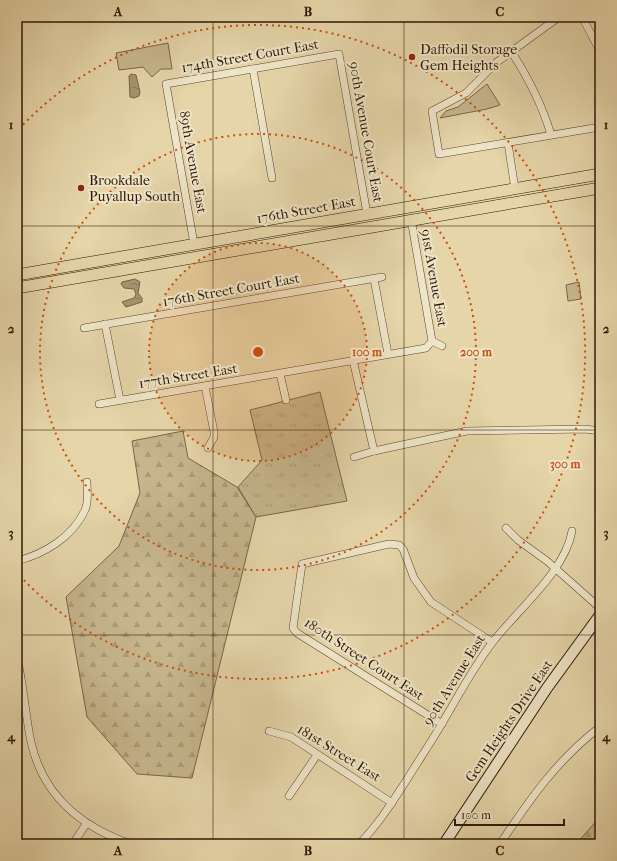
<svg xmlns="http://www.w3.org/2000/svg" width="617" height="861" viewBox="0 0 617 861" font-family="'IM FELL French Canon',serif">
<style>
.grass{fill:url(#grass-tufts);stroke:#7a6648}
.forest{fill:url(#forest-firs);stroke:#7a6648}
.park{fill:#c6b58d;stroke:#7a6648}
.water{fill:url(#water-ripples);stroke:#776245}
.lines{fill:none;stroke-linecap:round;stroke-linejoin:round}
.street-casing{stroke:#5c462d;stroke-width:8}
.secondary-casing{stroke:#2e1704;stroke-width:12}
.primary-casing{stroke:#2e1704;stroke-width:12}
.street{stroke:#eee4c7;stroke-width:7}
.secondary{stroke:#eee4c7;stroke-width:10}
.primary{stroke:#e5d5a9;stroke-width:11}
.grid{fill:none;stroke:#2e1704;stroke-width:1;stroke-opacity:0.55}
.ring{fill:none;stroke:#cc4f0b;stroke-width:2;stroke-dasharray:2 4}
.poi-dot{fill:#8f2418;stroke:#eee4c7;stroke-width:1.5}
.labels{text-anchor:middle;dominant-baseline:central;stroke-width:4;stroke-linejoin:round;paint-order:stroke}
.poi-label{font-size:14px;fill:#2e1704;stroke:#eee4c7;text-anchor:start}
.street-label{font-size:14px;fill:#2e1704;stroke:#eee4c7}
.centre{fill:#cc4f0b;stroke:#eee4c7;stroke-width:2}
.ring-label{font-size:12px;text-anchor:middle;font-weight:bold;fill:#cc4f0b;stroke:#eee4c7;stroke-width:4;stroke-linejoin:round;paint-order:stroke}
.neatline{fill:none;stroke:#2e1704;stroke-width:1.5}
.grid-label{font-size:13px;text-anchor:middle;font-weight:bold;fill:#2e1704}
</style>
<defs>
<pattern id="grass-tufts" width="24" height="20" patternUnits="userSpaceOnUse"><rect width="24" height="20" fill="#c6b58d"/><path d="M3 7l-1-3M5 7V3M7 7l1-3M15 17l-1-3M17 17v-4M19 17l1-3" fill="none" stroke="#aa9b78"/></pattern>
<pattern id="forest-firs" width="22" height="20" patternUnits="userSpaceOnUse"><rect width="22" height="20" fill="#c6b58d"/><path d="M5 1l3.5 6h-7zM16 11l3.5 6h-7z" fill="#aa9b78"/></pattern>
<pattern id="water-ripples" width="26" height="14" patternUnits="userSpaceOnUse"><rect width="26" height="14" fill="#a79471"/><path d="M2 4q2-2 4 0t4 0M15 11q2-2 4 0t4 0" fill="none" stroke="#88785b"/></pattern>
</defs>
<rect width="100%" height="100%" fill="#e5d5a9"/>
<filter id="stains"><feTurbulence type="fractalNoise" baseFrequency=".005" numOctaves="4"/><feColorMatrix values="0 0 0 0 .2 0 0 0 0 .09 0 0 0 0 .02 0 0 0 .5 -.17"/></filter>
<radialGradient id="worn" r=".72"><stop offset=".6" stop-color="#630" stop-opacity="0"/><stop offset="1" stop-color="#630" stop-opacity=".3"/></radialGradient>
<polygon class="grass" points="320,392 347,501 256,517 238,487 262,460 250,410"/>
<g class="forest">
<polygon points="183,431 188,458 237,487 256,517 192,778 137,774 87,717 66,597 119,546 140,493 132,441"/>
<polygon points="600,817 600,844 576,844"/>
</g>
<g class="park">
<polygon points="168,43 172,69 161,69 152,77 143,67 119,70 116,53"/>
<polygon points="487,84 500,105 487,109 440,118 446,111 458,107"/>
<polygon points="579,282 581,299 568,301 566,285"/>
</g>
<g class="water">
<polygon points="131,74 136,75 140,92 139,96 134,98 130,97 129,76"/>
<polygon points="135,279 140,282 138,293 142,298 142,302 126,307 122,302 134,298 136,294 134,289 124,288 121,284 122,282"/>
</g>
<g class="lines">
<g class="street-casing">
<g id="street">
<polyline points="559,17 497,62 466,93 432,111 439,154 600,127"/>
<polyline points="582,17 600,51"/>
<path d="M511,51c18,28 31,53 40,84"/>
<polyline points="253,69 272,178"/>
<polyline points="508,143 515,189"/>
<polyline points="411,219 432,341"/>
<polyline points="194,244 166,84 339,54 367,214"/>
<polyline points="374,279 388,354"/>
<polyline points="105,324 120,400"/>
<polyline points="84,328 382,277"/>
<polyline points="432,341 442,346"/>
<polyline points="353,360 374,451"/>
<polyline points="280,374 286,400"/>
<polyline points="205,386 214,432 214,437 208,448"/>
<polyline points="99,404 426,348 432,341"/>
<polyline points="354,457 374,451 467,431 585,429 600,431"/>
<polyline points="506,528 518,540 547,561 600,608"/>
<path d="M17,561c27,-7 56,-24 68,-51 4,-9 2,-19 2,-28"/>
<path d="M17,658c7,28 8,56 14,84 12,54 50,85 100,102"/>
<polyline points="442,724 297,633 293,628 302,564 389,544 399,545 403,549 414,578 431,602 492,642"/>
<polyline points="269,731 291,737 392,803"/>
<polyline points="289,796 317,755"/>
<polyline points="73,844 86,824"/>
<path d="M359,844c19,-19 32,-40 47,-63 11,-18 24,-37 35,-56 17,-28 31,-56 51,-82 25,-33 73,-71 80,-112"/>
<path d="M500,844c30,-45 57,-84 100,-117"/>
</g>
</g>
<g class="secondary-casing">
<polyline id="secondary" points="444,844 547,688 600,615"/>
</g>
<g class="primary-casing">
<g id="primary">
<polyline points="17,275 600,174"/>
<polyline points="17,288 600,188"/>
</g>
</g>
<use href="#street" class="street"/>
<use href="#secondary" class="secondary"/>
<use href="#primary" class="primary"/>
</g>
<path class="grid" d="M213,17v827M404,17v827M17,226h583M17,430h583M17,635h583"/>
<circle cx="258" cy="352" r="109" fill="#cc4f0b" fill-opacity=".12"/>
<g class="ring">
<circle cx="258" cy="352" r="109"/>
<circle cx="258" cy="352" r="218"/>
<path d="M19 129A327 327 0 1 1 19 575"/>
</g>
<g class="poi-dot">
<circle cx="412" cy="57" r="4"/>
<circle cx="81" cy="188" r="4"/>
</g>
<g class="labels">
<g class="poi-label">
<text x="420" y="49">Daffodil Storage<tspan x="420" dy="16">Gem Heights</tspan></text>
<text x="89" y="180">Brookdale<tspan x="89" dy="16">Puyallup South</tspan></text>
</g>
<g class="street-label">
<text transform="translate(250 56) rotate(-10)">174th Street Court East</text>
<text transform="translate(366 132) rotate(80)">90th Avenue Court East</text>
<text transform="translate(193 162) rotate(80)">89th Avenue East</text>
<text transform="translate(306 210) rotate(-10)">176th Street East</text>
<text transform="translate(434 278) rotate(80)">91st Avenue East</text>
<text transform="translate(231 290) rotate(-10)">176th Street Court East</text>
<text transform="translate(188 376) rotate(-9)">177th Street East</text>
<text transform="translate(364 659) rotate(33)">180th Street Court East</text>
<text transform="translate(454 680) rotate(-58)">90th Avenue East</text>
<text transform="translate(509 721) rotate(-56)">Gem Heights Drive East</text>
<text transform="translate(339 753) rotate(32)">181st Street East</text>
</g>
</g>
<circle cx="258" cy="352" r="6" class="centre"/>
<g class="ring-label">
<text x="367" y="356">100 m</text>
<text x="476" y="356">200 m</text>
<text x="565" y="468">300 m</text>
</g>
<rect width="617" height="861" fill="none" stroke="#e5d5a9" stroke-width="44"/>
<path d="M455 819v6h109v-6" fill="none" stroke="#2e1704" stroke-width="2"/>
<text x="461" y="819" font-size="12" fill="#2e1704" stroke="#eee4c7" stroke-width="3" paint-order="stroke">100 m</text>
<rect x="22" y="22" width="573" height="817" class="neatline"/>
<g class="grid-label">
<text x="118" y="16">A</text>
<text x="308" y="16">B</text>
<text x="500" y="16">C</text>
<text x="11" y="129">1</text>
<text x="606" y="129">1</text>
<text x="11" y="333">2</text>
<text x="606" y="333">2</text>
<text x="11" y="537">3</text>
<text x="606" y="537">3</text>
<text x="11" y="741">4</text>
<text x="606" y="741">4</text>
<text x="118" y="855">A</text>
<text x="308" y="855">B</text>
<text x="500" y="855">C</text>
</g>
<rect width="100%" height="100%" filter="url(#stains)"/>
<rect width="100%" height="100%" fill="url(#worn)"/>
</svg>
